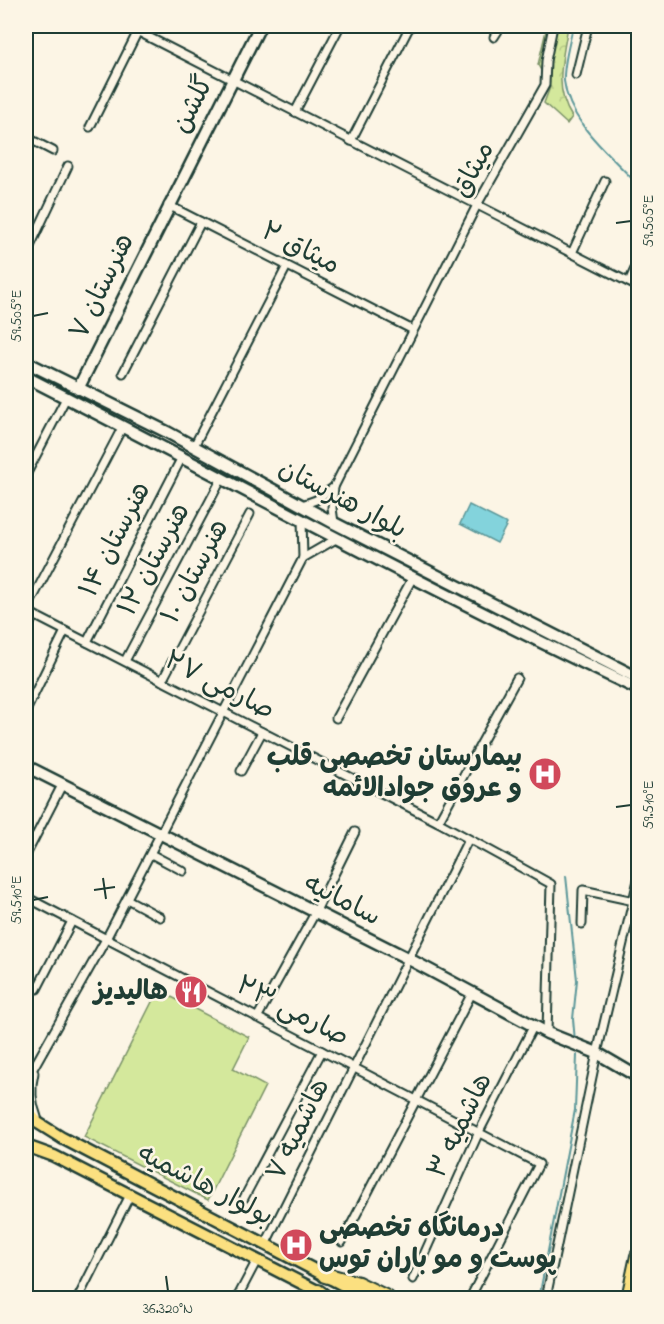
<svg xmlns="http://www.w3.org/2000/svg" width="664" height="1324" viewBox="0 0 664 1324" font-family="'Indie Flower','Playpen Sans Arabic',sans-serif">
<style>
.forest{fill:url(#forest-crowns);stroke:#7a9268;stroke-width:1.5}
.garden{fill:#d4e89c;stroke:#7a9268;stroke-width:1.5}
.water{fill:#83d3dc;stroke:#5b9799;stroke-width:1.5}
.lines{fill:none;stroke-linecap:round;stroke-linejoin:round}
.stream{stroke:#5b9799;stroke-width:2}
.street-casing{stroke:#1f3d34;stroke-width:11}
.secondary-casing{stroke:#1f3d34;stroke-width:15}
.primary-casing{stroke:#1f3d34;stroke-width:15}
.highway-casing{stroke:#1f3d34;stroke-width:18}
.street{stroke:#fcf5e5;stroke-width:7}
.secondary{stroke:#fcf5e5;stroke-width:10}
.primary{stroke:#fbe080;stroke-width:10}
.highway{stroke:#fbe080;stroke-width:14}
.ticks{fill:none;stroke:#1f3d34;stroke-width:2}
.labels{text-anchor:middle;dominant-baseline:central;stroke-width:5;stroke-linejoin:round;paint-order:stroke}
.street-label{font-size:27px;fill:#1f3d34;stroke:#fcf5e5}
.poi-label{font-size:27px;font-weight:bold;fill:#1f3d34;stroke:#fcf5e5;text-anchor:end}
.neatline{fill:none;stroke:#1f3d34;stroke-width:2}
.ticks-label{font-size:15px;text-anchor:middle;fill:#1f3d34}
</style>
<defs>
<pattern id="forest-crowns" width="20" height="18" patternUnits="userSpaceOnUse" patternTransform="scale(1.5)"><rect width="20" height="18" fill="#d4e89c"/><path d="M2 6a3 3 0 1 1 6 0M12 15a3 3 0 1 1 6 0" fill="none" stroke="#b6c887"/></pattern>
</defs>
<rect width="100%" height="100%" fill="#fcf5e5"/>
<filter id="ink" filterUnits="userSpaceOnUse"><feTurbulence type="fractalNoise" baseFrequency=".0167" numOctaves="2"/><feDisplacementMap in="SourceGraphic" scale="12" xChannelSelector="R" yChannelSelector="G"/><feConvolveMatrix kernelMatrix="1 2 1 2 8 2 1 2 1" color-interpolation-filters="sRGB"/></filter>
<g filter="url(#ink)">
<path class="forest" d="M547,26h21c-5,31 -15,62 4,91l-5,7 -23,-21 6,-16 -12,-22z"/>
<polygon class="garden" points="158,990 249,1037 233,1069 265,1086 208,1200 84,1137"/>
<polygon class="water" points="469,505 507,524 497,543 460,524"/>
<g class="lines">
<g class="stream">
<path d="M573,26c-3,16 -10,38 -9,55 5,43 47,74 74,104"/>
<polyline points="566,876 577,980 573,1019 575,1041"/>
<polyline points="539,1298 575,1110 577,1055"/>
</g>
<g class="street-casing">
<g id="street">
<polyline points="127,26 638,287"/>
<polyline points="494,37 501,26"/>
<polyline points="576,75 588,26"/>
<polyline points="295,112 340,26"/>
<polyline points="90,127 138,31"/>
<polyline points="26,137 53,151"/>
<polyline points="351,141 410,26"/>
<polyline points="168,205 413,330"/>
<polyline points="572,253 605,181"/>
<polyline points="26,255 68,166"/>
<polyline points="629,282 638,262"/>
<polyline points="123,373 201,222"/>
<polyline points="194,446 287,266"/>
<polyline points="26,475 66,398"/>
<polyline points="302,505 316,500 334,487"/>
<polyline points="334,523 332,508 334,487 477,205 545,85 546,61 553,26"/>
<polyline points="303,558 336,539"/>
<polyline points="26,611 438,822 551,884 547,1033"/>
<polyline points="26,611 123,426"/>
<polyline points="26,631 34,615"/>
<polyline points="87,642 182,457"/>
<polyline points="125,661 222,478"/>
<polyline points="162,681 250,514"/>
<polyline points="26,711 65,631"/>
<polyline points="336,718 413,577"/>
<polyline points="241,771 262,732"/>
<polyline points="438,822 517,678"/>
<polyline points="151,854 183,871"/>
<polyline points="26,855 62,785"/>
<polyline points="26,897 539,1164 470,1298"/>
<polyline points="127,899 160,917"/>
<polyline points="582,924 583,890 634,901"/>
<polyline points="37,989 72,921"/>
<polyline points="257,1018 315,913 355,832"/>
<path d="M34,1073c-4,16 -3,29 3,44"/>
<polyline points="26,1081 106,939 303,558 302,519"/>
<polyline points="244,1198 322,1051"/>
<polyline points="342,1242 472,993"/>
<polyline points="266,1243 468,840"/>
<polyline points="413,1279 479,1132 534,1025"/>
<polyline points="78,1298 130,1195"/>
<polyline points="237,1298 257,1260"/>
<polyline points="546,1298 597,1053 638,880"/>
</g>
</g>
<g class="secondary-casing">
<g id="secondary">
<polyline points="26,362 167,432 334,523 638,678"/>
<path d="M26,377c204,104 405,214 612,312"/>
<polyline points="78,389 260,26"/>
<polyline points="26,766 407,958 547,1033 597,1053 638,1077"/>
</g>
</g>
<g class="primary-casing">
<g id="primary">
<polyline points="26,1109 38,1123 62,1138 368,1298"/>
<polyline points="26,1146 54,1156 323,1294"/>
</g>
</g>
<g class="highway-casing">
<g id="highway">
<polyline points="325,1275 358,1284 387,1298"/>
<polyline points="318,1292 326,1298"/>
<polyline points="629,1298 638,1256"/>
</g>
</g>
<use href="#street" class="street"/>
<use href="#secondary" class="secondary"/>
<use href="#primary" class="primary"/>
<use href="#highway" class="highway"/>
</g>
</g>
<path class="ticks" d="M616,223l15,-2M33,316l15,-3M616,807l15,-2M103,878l3,21M94,890l21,-3M33,900l15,-3M166,1276l2,15"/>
<defs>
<g id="hospital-disc" transform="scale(1.725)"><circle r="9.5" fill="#d1495b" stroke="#fcf5e5"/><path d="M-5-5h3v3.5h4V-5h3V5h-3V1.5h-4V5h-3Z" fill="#fff"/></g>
<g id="restaurant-disc" transform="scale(1.725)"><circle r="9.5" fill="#d1495b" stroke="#fcf5e5"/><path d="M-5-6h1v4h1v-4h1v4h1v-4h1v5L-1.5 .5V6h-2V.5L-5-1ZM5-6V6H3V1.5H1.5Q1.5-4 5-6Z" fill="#fff"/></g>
</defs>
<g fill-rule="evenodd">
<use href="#hospital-disc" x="545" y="774"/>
<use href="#restaurant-disc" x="191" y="992"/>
<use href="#hospital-disc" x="296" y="1245"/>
</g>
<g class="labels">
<g class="street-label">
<text transform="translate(194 105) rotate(-63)">گلشن</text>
<text transform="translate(474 170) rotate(-61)">میثاق</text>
<text transform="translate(300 249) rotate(27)">میثاق ۲</text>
<text transform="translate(103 287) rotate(-64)">هنرستان ۷</text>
<text transform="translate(342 500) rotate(28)">بلوار هنرستان</text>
<text transform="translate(116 540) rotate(-63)">هنرستان ۱۴</text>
<text transform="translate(155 560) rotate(-62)">هنرستان ۱۲</text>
<text transform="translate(196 572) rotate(-62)">هنرستان ۱۰</text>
<text transform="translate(219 686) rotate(27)">صارمی ۲۷</text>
<text transform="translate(342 901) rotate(27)">سامانیه</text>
<text transform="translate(292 1012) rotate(27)">صارمی ۲۳</text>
<text transform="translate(461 1126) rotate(-64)">هاشمیه ۳</text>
<text transform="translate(299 1130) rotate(-64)">هاشمیه ۷</text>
<text transform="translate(205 1186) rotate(27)">بولوار هاشمیه</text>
</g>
<g class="poi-label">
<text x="522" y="758">بیمارستان تخصصی قلب<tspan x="522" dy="31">و عروق جوادالائمه</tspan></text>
<text x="168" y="992">هالیدیز</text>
<text x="319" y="1229" text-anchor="start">درمانگاه تخصصی<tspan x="319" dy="31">پوست و مو باران توس</tspan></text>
</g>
</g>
<rect width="664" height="1324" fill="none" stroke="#fcf5e5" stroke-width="66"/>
<rect x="33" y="33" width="598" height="1258" class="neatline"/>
<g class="ticks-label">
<text transform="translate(648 221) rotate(-90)" y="5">59.505°E</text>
<text transform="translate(16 316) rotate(-90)" y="5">59.505°E</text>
<text transform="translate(648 805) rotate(-90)" y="5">59.510°E</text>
<text transform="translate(16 900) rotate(-90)" y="5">59.510°E</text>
<text x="168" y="1313">36.320°N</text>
</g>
</svg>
